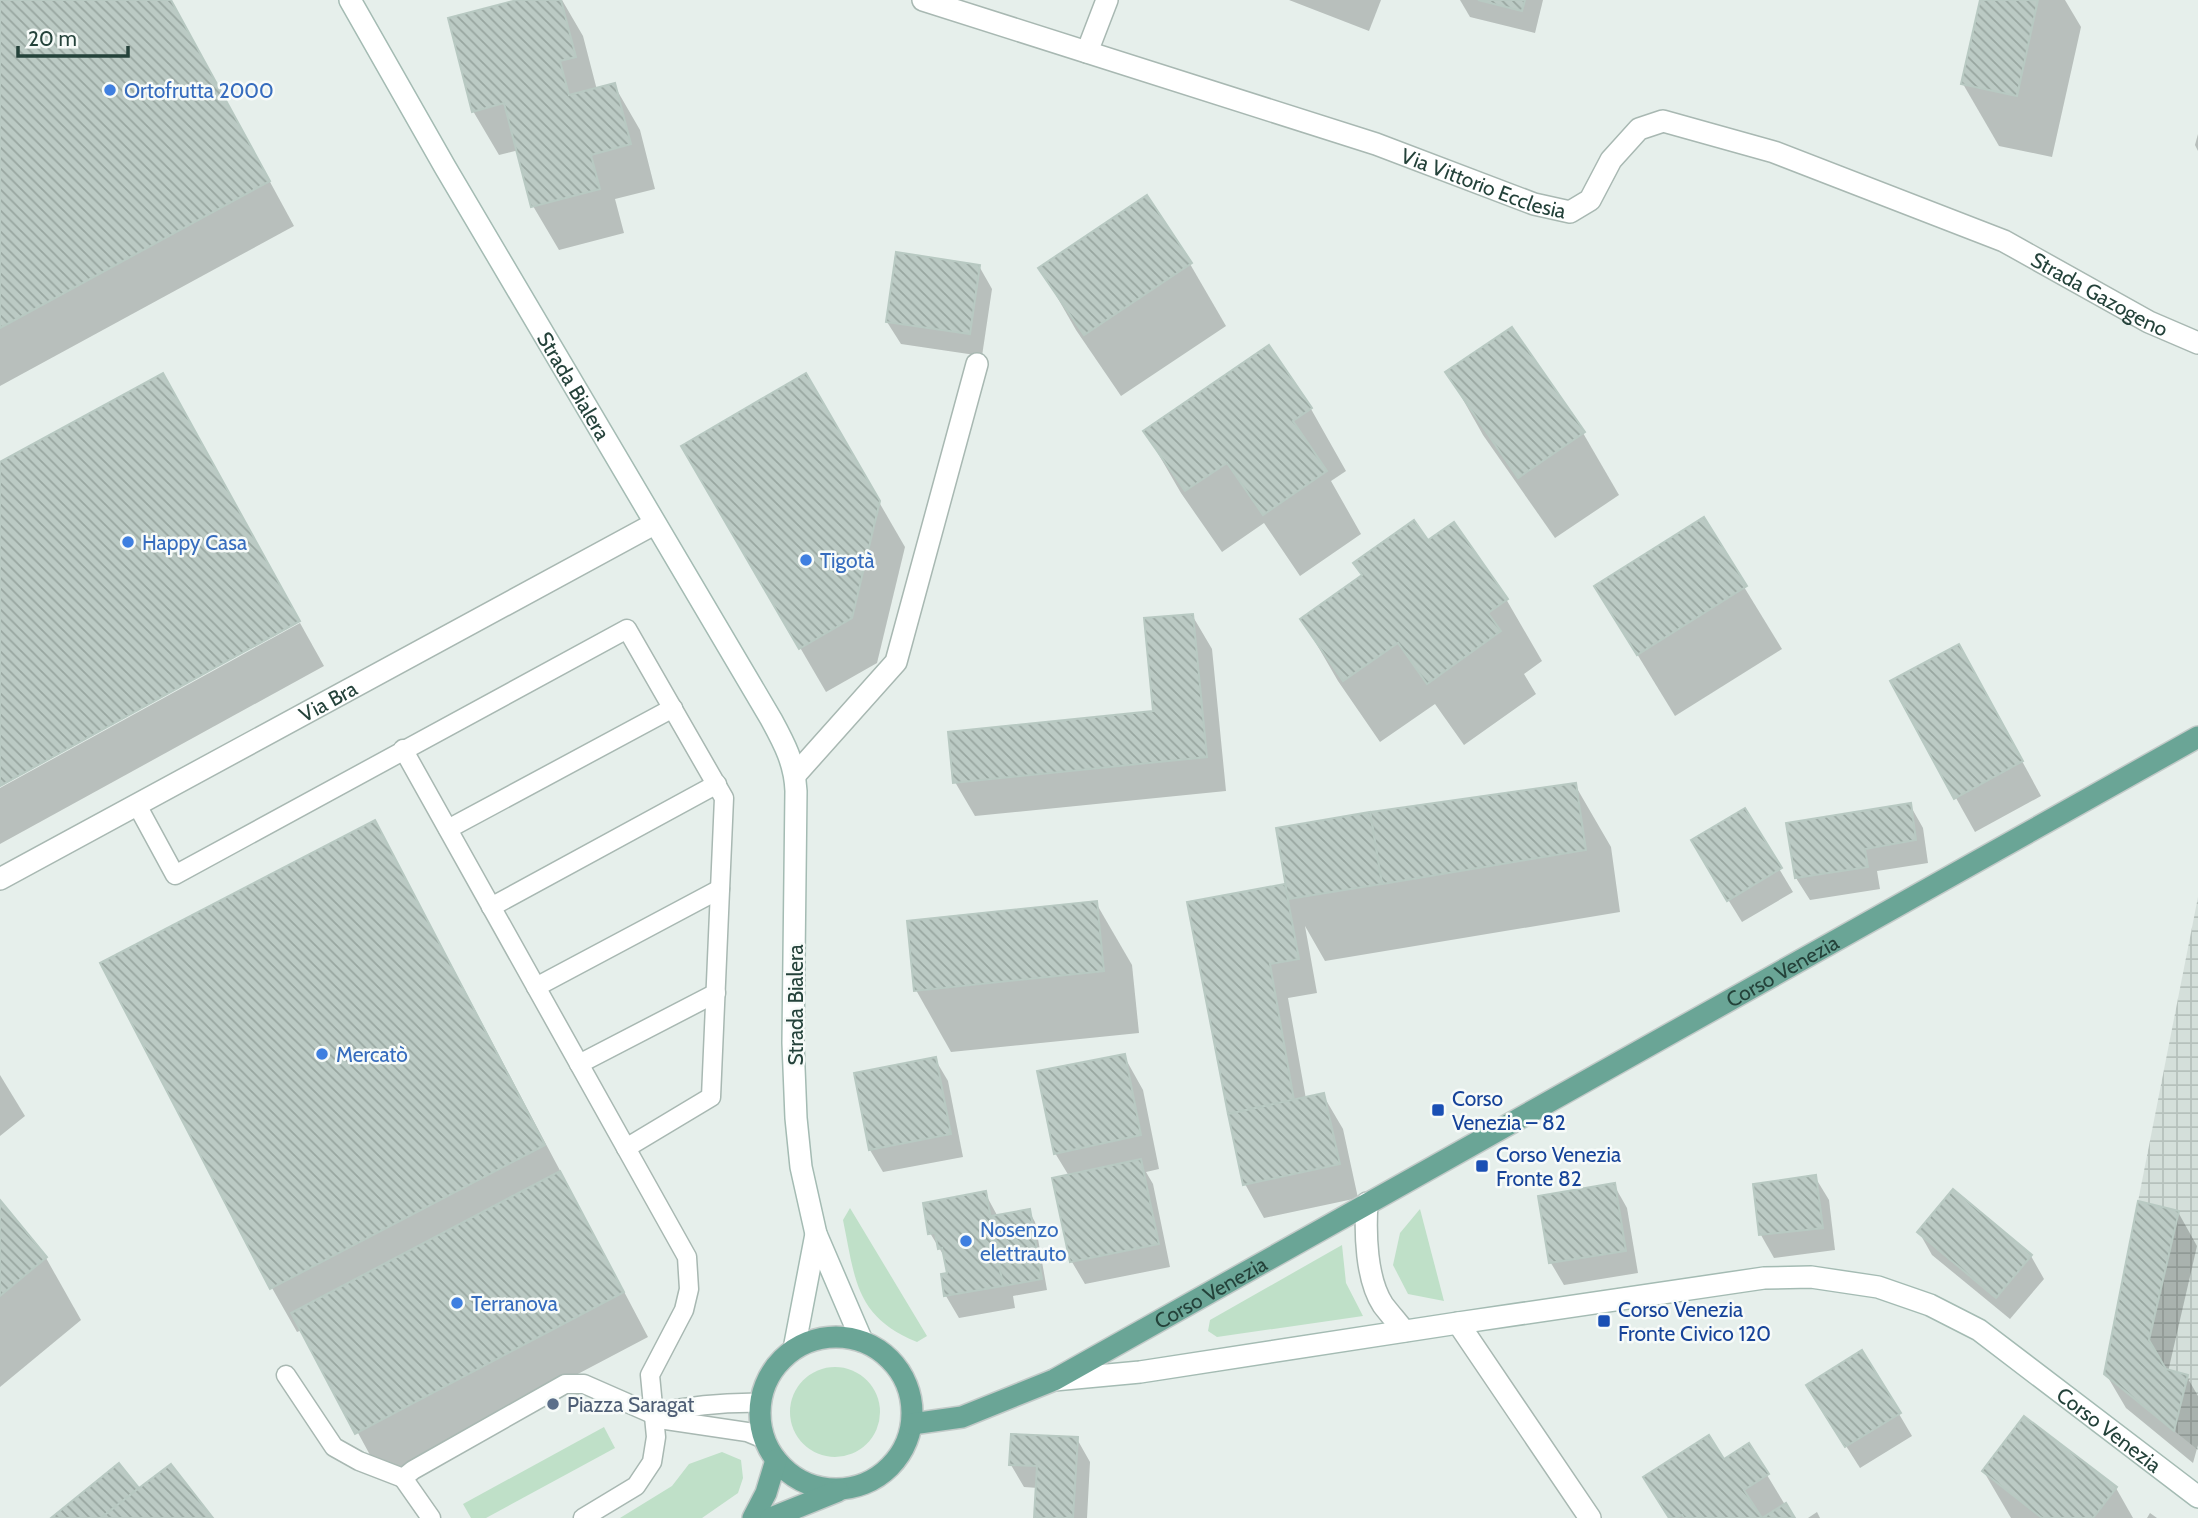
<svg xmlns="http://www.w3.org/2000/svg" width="2198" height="1518" viewBox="0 0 2198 1518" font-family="Cabin,sans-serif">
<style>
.industrial{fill:url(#industrial-grid)}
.grass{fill:#bfe0c8}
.shadow{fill:#0003}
.building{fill:url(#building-back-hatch);stroke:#b8c9c2;stroke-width:2}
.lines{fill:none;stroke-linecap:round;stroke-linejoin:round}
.lane-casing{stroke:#a8b8b2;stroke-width:21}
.street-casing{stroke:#a8b8b2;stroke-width:24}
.secondary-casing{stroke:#a4bbb3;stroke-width:24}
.primary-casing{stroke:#c2cac8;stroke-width:24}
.lane{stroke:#fff;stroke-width:18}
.street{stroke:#fff;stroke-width:21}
.secondary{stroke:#fff;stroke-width:21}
.primary{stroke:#6aa596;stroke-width:21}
.shop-dot{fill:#3f7fe0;stroke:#f7fbf9;stroke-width:2.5}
.transit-dot{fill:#1a4fb4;stroke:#f7fbf9;stroke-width:2.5}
.service-dot{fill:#5c6f8a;stroke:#f7fbf9;stroke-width:2.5}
.labels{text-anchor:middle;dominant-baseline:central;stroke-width:5;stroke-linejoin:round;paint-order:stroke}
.shop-label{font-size:21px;fill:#366cbe;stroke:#f7fbf9;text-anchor:start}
.street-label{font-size:21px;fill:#24423a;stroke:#f7fbf9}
.transit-label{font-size:21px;fill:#164399;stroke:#f7fbf9;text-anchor:start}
.service-label{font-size:21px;fill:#4e5e75;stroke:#f7fbf9;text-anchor:start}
</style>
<defs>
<pattern id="industrial-grid" width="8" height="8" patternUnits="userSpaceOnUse" patternTransform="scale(1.75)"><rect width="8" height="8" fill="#d4dfda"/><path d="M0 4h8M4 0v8" fill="none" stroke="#b6c1bc"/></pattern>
<pattern id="building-back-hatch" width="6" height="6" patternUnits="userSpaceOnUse" patternTransform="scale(1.75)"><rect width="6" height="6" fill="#bbcac4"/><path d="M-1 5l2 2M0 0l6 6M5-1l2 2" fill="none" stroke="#98a6a0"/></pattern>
</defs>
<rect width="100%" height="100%" fill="#e6efeb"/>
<polygon class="industrial" points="2198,897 2198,1450 2104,1374"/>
<g class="grass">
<path d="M850,1208l77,128 -10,6c-62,-25 -62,-64 -74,-122z"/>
<polygon points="1420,1209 1444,1301 1408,1294 1393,1265 1400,1233"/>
<polygon points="1342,1245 1346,1283 1363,1316 1217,1337 1208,1331 1210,1320"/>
<circle cx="835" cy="1412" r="45"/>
<polygon points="604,1427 615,1448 486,1518 471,1518 463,1504"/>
<polygon points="722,1452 741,1460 743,1478 738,1493 702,1518 620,1518 672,1486 689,1464"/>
</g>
<g class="shadow">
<polygon points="0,0 171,0 294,226 0,386"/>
<polygon points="524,0 562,0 583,36 597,90 614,85 640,130 655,189 615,199 624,233 559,250 533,206 519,150 499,155 473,111"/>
<polygon points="1289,0 1381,0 1369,31"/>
<polygon points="1460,0 1543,0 1535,33 1470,17"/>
<polygon points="1982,0 2065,0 2081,27 2052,157 1999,146 1963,84"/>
<polygon points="2198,134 2198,151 2195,145"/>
<polygon points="1190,264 1226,326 1121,396 1076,330 1041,269"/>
<polygon points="979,266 992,289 982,356 901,344 887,322"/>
<polygon points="1448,373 1583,433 1619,495 1555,538 1483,435"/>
<polygon points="806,376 905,547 877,663 826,692 683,447"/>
<polygon points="1311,409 1346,471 1331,481 1361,534 1300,576 1264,523 1222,552 1181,493 1145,431"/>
<polygon points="1703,520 1782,649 1675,716 1596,587"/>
<polygon points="1428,542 1506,599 1542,661 1524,674 1536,694 1464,745 1435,704 1380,742 1338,681 1302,619 1363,576"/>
<polygon points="1192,615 1212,649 1226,791 975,816 955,782 1155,712"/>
<polygon points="300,623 324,666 0,844 0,788"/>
<polygon points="1978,680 2041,796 1975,832 1956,798"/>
<polygon points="1575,785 1611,847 1620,912 1325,961 1305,926 1317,993 1288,998 1306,1099 1323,1095 1343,1129 1358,1198 1264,1218 1245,1184 1189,904 1284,886 1288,893"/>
<polygon points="1910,805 1923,828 1928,863 1877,871 1880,889 1810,900 1796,878"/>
<polygon points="1744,810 1793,892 1742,922 1706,864"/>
<polygon points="374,822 399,866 648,1337 382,1477 302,1330 297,1332 272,1288"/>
<polygon points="1096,903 1132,965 1139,1033 951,1052 916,990"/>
<polygon points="1124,1056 1143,1090 1159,1169 1146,1172 1153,1184 1170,1267 1085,1284 1072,1262 1069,1176 1055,1153"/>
<polygon points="935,1059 948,1081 963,1157 883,1172 870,1150"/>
<polygon points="0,1075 25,1116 0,1136"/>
<polygon points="1815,1177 1829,1200 1835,1250 1774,1258 1761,1235 1754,1185"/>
<polygon points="1614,1185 1627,1208 1638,1273 1564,1285 1551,1263"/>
<polygon points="985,1193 998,1217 1029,1211 1035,1222 1047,1290 1013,1296 1015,1308 959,1318 946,1296 949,1275 944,1256 930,1233"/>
<polygon points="0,1203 46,1258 81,1320 0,1387"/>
<polygon points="2178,1212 2197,1246 2168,1372 2187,1377 2198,1396 2198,1445 2193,1463 2126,1408 2106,1374"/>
<polygon points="1919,1232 2031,1256 2044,1279 2010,1319 1932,1255"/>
<polygon points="1822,1408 1899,1414 1912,1436 1860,1468"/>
<polygon points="1077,1439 1090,1462 1087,1518 1036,1518 1038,1488 1024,1487 1011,1465"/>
<polygon points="1723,1461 1767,1475 1793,1518 1669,1518"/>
<polygon points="1984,1472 2116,1488 2133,1518 2011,1518"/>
<polygon points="1817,1512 1820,1518 1808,1518"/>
<polygon points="2150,1513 2157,1518 2147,1518"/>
</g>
<g class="building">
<polygon points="0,0 171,0 270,181 0,328"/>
<polygon points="517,0 561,0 576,57 560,61 569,95 615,83 631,144 591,155 600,189 531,207 504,103 472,112 448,18"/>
<polygon points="1478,0 1525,0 1522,11"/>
<polygon points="1980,0 2038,0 2017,96 1961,84"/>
<polygon points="1147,195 1192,263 1084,335 1038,268"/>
<polygon points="896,252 980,265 970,334 886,322"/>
<polygon points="1512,327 1585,432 1518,478 1445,372"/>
<polygon points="1269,345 1312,408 1293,421 1327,471 1263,515 1227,463 1185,491 1143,431"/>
<polygon points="163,373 300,621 0,786 0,462"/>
<polygon points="806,373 880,501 852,618 799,649 681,446"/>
<polygon points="1704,517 1747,586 1637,655 1594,586"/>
<polygon points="1414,520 1428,540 1454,522 1508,599 1488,613 1501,631 1427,684 1398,643 1343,681 1300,619 1362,575 1353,563"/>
<polygon points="1193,614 1207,757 953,783 948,732 1153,711 1144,618"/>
<polygon points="1959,644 2023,761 1954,799 1890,681"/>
<polygon points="1576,783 1586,850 1382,884 1370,812"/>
<polygon points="1911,803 1916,840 1865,849 1868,867 1795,878 1786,823"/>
<polygon points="1745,808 1782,868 1727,901 1691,840"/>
<polygon points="1370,812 1382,884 1288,899 1276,828"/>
<polygon points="375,820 545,1145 270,1289 100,963"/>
<polygon points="1285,884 1299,959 1270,964 1294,1100 1228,1114 1187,902"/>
<polygon points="1097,901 1104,971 914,991 907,921"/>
<polygon points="1125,1054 1141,1135 1054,1154 1037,1071"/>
<polygon points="936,1057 951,1134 869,1150 854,1073"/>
<polygon points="1324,1093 1340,1164 1243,1185 1228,1114"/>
<polygon points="1141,1159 1159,1244 1070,1262 1052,1178"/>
<polygon points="560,1171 624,1292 355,1434 291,1313"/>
<polygon points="1816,1175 1823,1228 1759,1235 1753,1184"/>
<polygon points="1615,1183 1626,1251 1549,1263 1538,1196"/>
<polygon points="1953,1189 2032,1255 1996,1298 1917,1232"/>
<polygon points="986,1191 1003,1286 944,1296 941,1274 947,1273 942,1248 938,1249 935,1233 928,1234 923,1203"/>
<polygon points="0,1200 47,1257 0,1296"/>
<polygon points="2138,1201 2179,1211 2149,1340 2166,1369 2188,1375 2174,1431 2104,1374"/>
<polygon points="1030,1209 1042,1279 1003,1286 991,1216"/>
<polygon points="1862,1350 1901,1413 1845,1447 1806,1385"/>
<polygon points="2024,1416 2117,1487 2093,1518 2042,1518 1982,1471"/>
<polygon points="1011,1434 1078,1437 1073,1518 1034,1518 1037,1466 1009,1465"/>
<polygon points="1709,1435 1724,1459 1749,1443 1769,1474 1744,1490 1762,1518 1786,1503 1795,1518 1684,1518 1682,1515 1677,1518 1669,1518 1643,1477"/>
<polygon points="119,1463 139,1488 101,1518 51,1518"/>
<polygon points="171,1464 213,1518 101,1518 139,1488"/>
</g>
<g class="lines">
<g class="lane-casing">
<g id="lane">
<polyline points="403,749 687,1257 689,1289 684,1310 650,1375 656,1437 652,1462 636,1486 583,1518"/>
<polyline points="137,805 175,875 627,629 724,798 711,1097 626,1148"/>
<polyline points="448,829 673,708"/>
<polyline points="491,907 717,784"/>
<polyline points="536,987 720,889"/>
<polyline points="579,1064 716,993"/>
<polyline points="286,1375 334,1447 359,1461 403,1478 413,1470 565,1384 584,1384 666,1420 747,1432 764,1439"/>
<path d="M654,1413c36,-7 71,-11 106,-10"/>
<polyline points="403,1478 431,1518"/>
</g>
</g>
<g class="street-casing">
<g id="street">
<path id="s1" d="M923,0l453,144 158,60 36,8 20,-12 21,-40 28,-31 24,-8 111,31 230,89 145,81 49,21"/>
<polyline points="1087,52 1107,0"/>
<polyline points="796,774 896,662 977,364"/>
<path id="s2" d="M0,879l654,-355"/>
<path d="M1367,1203c-2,30 -1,76 16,102 7,9 14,17 21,26"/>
<polyline points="1458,1323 1590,1518"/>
</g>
</g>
<g class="secondary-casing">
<g id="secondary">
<path id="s3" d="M350,0l95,167 326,552c13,24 24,44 25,72l-3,252 3,75 5,49 15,67 46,107"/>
<polyline points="794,1349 816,1234"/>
<path id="s4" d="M1054,1380l86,-8 318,-49 306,-45 47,-1 67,10 52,18 49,25 219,167"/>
</g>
</g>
<g class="primary-casing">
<g id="primary">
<circle cx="836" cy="1413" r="76"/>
<path id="s5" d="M912,1424l50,-7 92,-37 1144,-643"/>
<polyline points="753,1518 766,1493 776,1460"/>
<polyline points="771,1518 838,1491"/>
</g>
</g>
<use href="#lane" class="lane"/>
<use href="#street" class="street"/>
<use href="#secondary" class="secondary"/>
<use href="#primary" class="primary"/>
</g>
<g class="shop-dot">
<circle cx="110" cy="90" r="7"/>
<circle cx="128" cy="542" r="7"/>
<circle cx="806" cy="560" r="7"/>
<circle cx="322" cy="1054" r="7"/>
<circle cx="966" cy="1241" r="7"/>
<circle cx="457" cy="1303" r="7"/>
</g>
<g class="transit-dot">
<rect x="1431" y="1103" width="14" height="14" rx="3.5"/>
<rect x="1475" y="1159" width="14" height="14" rx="3.5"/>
<rect x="1597" y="1314" width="14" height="14" rx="3.5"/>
</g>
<circle class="service-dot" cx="553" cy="1404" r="7"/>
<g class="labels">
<g class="shop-label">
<text x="124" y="90">Ortofrutta 2000</text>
<text x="142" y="542">Happy Casa</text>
<text x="820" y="560">Tigotà</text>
<text x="336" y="1054">Mercatò</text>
<text x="980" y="1229">Nosenzo<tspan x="980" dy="24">elettrauto</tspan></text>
<text x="471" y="1303">Terranova</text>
</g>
<g class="street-label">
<text stroke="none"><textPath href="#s1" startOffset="590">Via Vittorio Ecclesia</textPath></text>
<text stroke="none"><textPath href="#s1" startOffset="1288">Strada Gazogeno</textPath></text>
<text stroke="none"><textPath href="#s3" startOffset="446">Strada Bialera</textPath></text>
<text stroke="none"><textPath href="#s2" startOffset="373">Via Bra</textPath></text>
<text stroke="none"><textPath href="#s5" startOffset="985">Corso Venezia</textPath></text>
<text transform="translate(795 1005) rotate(-90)">Strada Bialera</text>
<text stroke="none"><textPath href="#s5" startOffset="329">Corso Venezia</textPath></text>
<text stroke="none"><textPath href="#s4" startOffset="1106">Corso Venezia</textPath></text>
</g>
<g class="transit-label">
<text x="1452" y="1098">Corso<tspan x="1452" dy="24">Venezia – 82</tspan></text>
<text x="1496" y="1154">Corso Venezia<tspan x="1496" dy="24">Fronte 82</tspan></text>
<text x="1618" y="1309">Corso Venezia<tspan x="1618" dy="24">Fronte Civico 120</tspan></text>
</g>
<g class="service-label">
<text x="567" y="1404">Piazza Saragat</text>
</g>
</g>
<path d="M18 46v10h110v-10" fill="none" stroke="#24423a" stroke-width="3.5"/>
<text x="28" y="46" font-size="21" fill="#24423a" stroke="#f7fbf9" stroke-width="5" paint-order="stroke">20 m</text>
</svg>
